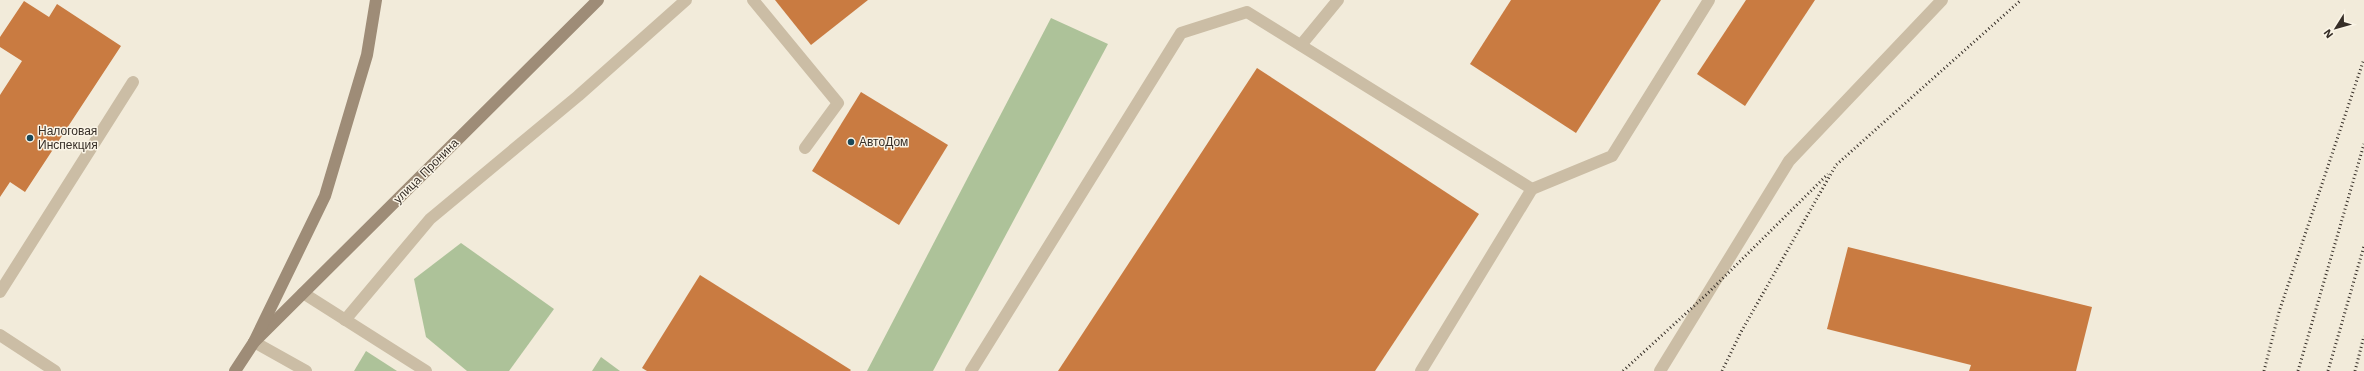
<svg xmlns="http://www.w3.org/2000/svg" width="2364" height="371" viewBox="0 0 2364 371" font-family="'Work Sans',sans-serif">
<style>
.green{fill:#adc299}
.building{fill:#c97b41}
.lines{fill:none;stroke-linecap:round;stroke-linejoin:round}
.lane{stroke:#cbbda5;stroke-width:12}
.secondary{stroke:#9e8c77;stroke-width:12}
.rail{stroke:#362e27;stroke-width:3;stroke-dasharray:1 3;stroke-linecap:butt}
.poi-dot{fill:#1b4959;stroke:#faf4e6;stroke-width:1.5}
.labels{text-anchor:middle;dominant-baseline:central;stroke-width:3;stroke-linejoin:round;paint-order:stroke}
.poi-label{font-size:12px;fill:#362e27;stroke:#faf4e6;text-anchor:start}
.street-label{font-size:12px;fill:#362e27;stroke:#faf4e6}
</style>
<rect width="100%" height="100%" fill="#f2ebda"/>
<g class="green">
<polygon points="1051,18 1108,44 933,371 867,371"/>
<polygon points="461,243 554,309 509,371 467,371 426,337 414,279"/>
<polygon points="366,351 397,371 354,371"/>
<polygon points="601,357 620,371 592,371"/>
</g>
<g class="building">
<polygon points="775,0 868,0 811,45"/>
<polygon points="1511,0 1661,0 1576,133 1470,64"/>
<polygon points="1746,0 1815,0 1745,106 1697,74"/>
<polygon points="24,1 49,17 57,4 121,46 25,192 10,182 0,197 0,95 22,61 0,47 0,37"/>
<polygon points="1257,68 1479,214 1375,371 1058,371"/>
<polygon points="861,92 948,145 899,225 812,171"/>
<polygon points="1848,247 2092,307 2076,371 1969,371 1971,365 1827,329"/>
<polygon points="700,275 851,370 850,371 647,371 642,368"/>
</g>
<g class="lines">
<g class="lane">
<polyline points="753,0 838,103 805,148"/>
<polyline points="1301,45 1338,0"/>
<polyline points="1532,189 1612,156 1709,0"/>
<polyline points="0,292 133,82"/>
<polyline points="303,293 426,371"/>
<polyline points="345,320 430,219 578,96 686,0"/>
<polyline points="0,335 55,371"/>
<polyline points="254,342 306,371"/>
<polyline points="971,371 1181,33 1247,12 1532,189 1421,371"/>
<polyline points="1660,371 1789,161 1942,0"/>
</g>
<g class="secondary">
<polyline points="254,342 598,0"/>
<polyline points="235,371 254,342 325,196 367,55 376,0"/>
</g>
<g class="rail">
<polyline points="1623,371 1706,295 1828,174"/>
<polyline points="1722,371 1741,332 1836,165 2021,0"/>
<polyline points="2264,371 2279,312 2364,59"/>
<polyline points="2298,371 2364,144"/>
<polyline points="2328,371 2364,246"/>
<polyline points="2355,371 2364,336"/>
</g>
</g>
<g class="poi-dot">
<circle cx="30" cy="138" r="4"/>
<circle cx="851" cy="142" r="4"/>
</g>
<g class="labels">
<g class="poi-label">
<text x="38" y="131">Налоговая<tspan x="38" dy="14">Инспекция</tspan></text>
<text x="859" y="142">АвтоДом</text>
</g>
<g class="street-label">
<text transform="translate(426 171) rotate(-45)">улица Пронина</text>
</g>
</g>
<g transform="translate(2336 28) rotate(233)" stroke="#faf4e6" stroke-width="3" paint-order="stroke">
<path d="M0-3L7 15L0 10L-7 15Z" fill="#362e27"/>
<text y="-6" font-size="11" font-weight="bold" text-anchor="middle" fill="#362e27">N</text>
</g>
</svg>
